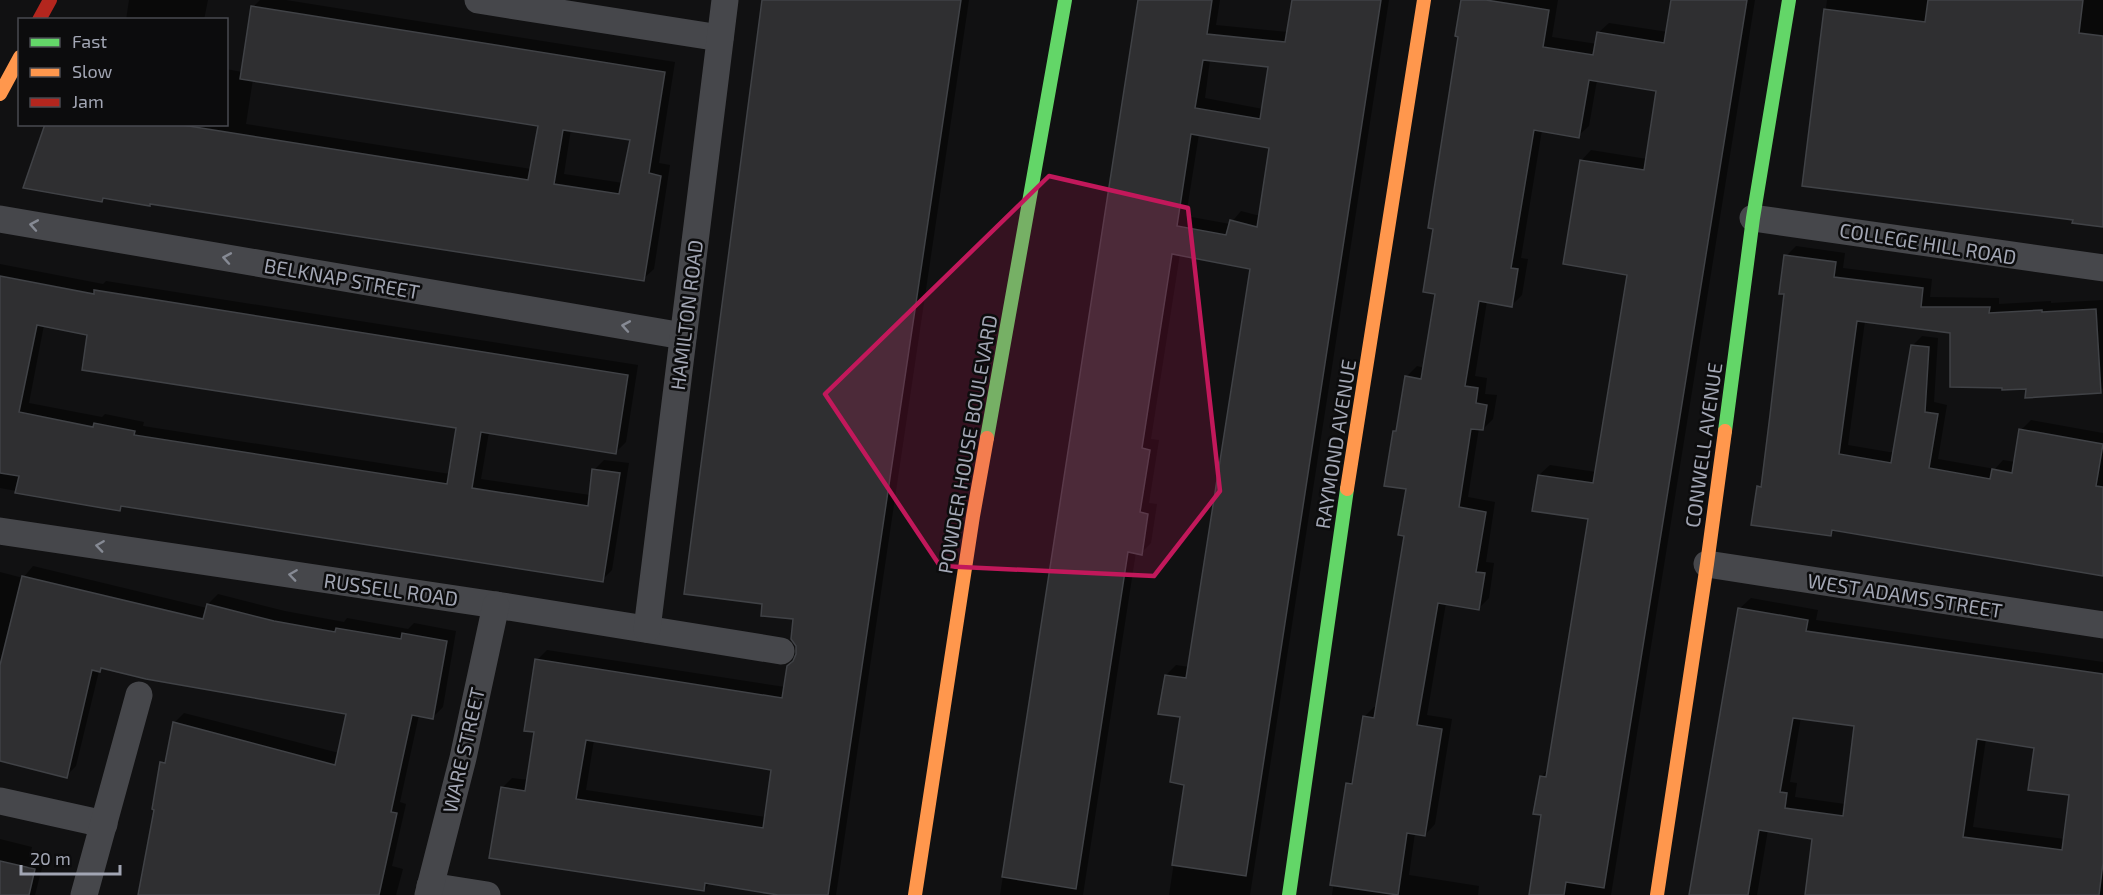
<svg xmlns="http://www.w3.org/2000/svg" width="2103" height="895" viewBox="0 0 2103 895" font-family="'Exo 2',sans-serif">
<style>
.shadow{fill:#0007;fill-rule:evenodd}
.building{fill:#2f2f31;stroke:#404246;stroke-width:1.5;fill-rule:evenodd}
.lines{fill:none;stroke-linecap:round;stroke-linejoin:round}
.street{stroke:#46474b;stroke-width:27}
.fast{stroke:#63d668;stroke-width:14}
.slow{stroke:#ff974d;stroke-width:14}
.jam{stroke:#b3261e;stroke-width:14}
.oneway{stroke:#868a94}
.marked{fill:#c2185b;fill-opacity:0.2;stroke:#c2185b;stroke-width:4.5;stroke-linejoin:round}
.labels{text-anchor:middle;dominant-baseline:central;stroke-width:5;stroke-linejoin:round;paint-order:stroke}
.street-label{font-size:20px;fill:#a2a6b4;stroke:#0c0c0d}
</style>
<rect width="100%" height="100%" fill="#111112"/>
<g class="shadow">
<polygon points="129,0 208,0 204,20 126,20"/>
<path d="M260,0h26l389,62 -16,101 11,2 -16,104 -11,10 -429,-67 -109,-15 -3,3 -55,-76h179v-55l16,3 11,-65zM253,79l286,45 -8,45 -285,-45zM571,129l61,10 -9,44 -59,-9z"/>
<path d="M763,0h206l-133,895h-63l1,-2 -64,-10 -7,7 -201,-102 10,-10 17,2 7,-49 1,-71 10,-10 238,37 13,-33zM594,740l179,28 -7,49 -180,-27z"/>
<path d="M1140,0h80l-4,25 72,7 5,-32h96l-139,895h-81l17,-112 -4,-67 -16,-41 10,-10 13,2 63,-399 -72,-14 -29,185 8,1 -10,63 8,1 -6,39 -10,10 -5,-1 -53,343h-83zM1210,60l60,6 -7,43 -58,-11zM1199,134l72,13 -11,69 -19,-5 -11,13 -44,-8z"/>
<polygon points="1463,0 1558,0 1552,37 1597,44 1598,33 1609,23 1668,32 1673,0 1755,0 1611,895 1530,895 1543,814 1541,777 1548,769 1589,518 1539,475 1550,465 1596,472 1629,274 1581,161 1591,150 1647,159 1658,90 1597,80 1589,126 1578,136 1542,130 1521,258 1528,259 1522,295 1512,305 1487,301 1475,376 1487,378 1485,394 1497,395 1493,419 1483,429 1479,428 1468,497 1495,502 1486,562 1494,563 1489,598 1479,608 1446,603 1427,715 1452,719 1435,824 1425,835 1415,833 1409,875 1479,886 1478,895 1332,895 1348,784 1355,777 1364,717 1374,707 1377,707 1406,535 1407,488 1394,432 1399,427 1406,377 1417,366 1425,368 1437,293 1435,228"/>
<polygon points="1827,0 2103,0 2103,226 2075,219 1803,185"/>
<polygon points="1796,246 1845,253 1843,268 1932,279 1930,297 1999,298 1999,304 2051,301 2051,303 2103,300 2103,388 2100,392 2028,387 1952,332 1865,321 1848,445 1895,453 1912,346 1922,336 1938,338 1934,402 1947,405 1938,459 1995,469 2003,460 2015,462 2021,430 2031,420 2103,433 2103,575 1836,529 1831,534 1758,487 1763,482 1786,293 1786,256"/>
<path d="M0,264l103,20 3,-3 532,84 -12,77 -10,10 -127,-20 -8,47 109,16 4,-25 10,-10 25,3 -17,107 -10,10 -478,-75 -5,5 -119,-22zM44,325l45,9 369,93 -8,47 -307,-48 1,-4 -39,-8 -3,3 -73,-14z"/>
<polygon points="33,566 207,608 208,604 218,594 285,611 344,622 347,618 408,629 414,623 456,631 443,707 433,717 419,715 400,802 406,804 392,866 403,869 396,895 299,895 162,763 168,757 174,723 184,713 339,753 348,713 103,667 99,671 76,766 66,776 0,760 0,572 23,578"/>
<path d="M1751,598l67,12 -2,10 287,42v233h-297l8,-57 -46,-8 -11,65h-67l49,-286zM1801,717l54,8 -10,79 -50,-7 2,-14 -7,-1zM1986,739l50,7 35,48 -6,45 -92,-12z"/>
<polygon points="0,839 32,847 30,857 44,860 35,895 0,895"/>
</g>
<g class="building">
<path d="M762,0h199l-133,895h-50l-73,-12 -1,8 -215,-33 12,-71 24,4 9,-59 -10,-1 11,-72 247,39 5,-32 6,-5 3,-7v-8l-5,-7 2,-20 -32,-3 1,-12 -78,-10zM586,740l185,30 -8,58 -187,-29z"/>
<path d="M1138,0h74l-5,34 78,8 7,-42h89l-135,876 -74,-11 12,-80 -14,-3 10,-65 -22,-3 7,-39 21,3 64,-409 -78,-15 -30,194 8,2 -10,62 8,2 -6,41 -14,-3 -52,337 -74,-12zM1203,60l65,7 -8,52 -65,-11zM1191,134l78,14 -12,79 -27,-7 -4,15 -49,-9z"/>
<polygon points="1461,0 1486,0 1549,10 1543,47 1593,55 1597,32 1664,43 1671,0 1747,0 1604,888 1566,882 1564,895 1529,895 1541,815 1533,814 1540,776 1546,777 1588,519 1532,511 1538,475 1593,483 1627,275 1563,264 1580,160 1644,170 1656,91 1589,80 1579,138 1534,130 1511,268 1518,269 1512,307 1479,301 1465,386 1478,388 1476,403 1487,405 1483,430 1471,429 1459,507 1486,512 1476,572 1485,573 1479,610 1438,603 1417,725 1442,729 1425,836 1407,833 1398,895 1330,885 1346,783 1352,784 1363,716 1374,718 1404,536 1398,535 1406,489 1384,486 1393,431 1396,431 1405,376 1421,379 1435,294 1423,292 1433,229 1428,228 1458,37 1455,36"/>
<polygon points="1928,0 2083,0 2079,33 2103,36 2103,227 2072,223 2073,220 1802,186 1824,9 1925,22"/>
<path d="M251,6l414,66 -16,101 12,3 -17,105 -494,-77v2l-47,-8 -1,4 -79,-14 22,-64h131l352,56 10,-54 -298,-47zM563,130l67,10 -11,54 -65,-10z"/>
<polygon points="1784,255 1836,262 1834,277 1923,288 1921,307 1990,307 1989,313 2042,310 2042,312 2096,309 2101,393 2025,398 2026,389 2002,390 2002,388 1950,387 1950,333 1857,321 1839,454 1891,463 1911,345 1929,347 1925,412 1938,414 1929,468 1990,479 1992,469 2012,473 2019,429 2103,444 2096,486 2103,487 2103,576 1832,530 1831,536 1751,525 1757,486 1761,487 1770,415 1784,294 1779,294"/>
<path d="M0,276l94,18v-4l534,85 -12,79 -135,-22 -9,56 116,18 4,-37 28,4 -17,109 -482,-76 -1,5 -105,-18 4,-17 -19,-3zM37,325l50,10 -5,35 374,58 -9,56 -313,-49 1,-4 -41,-8 -1,4 -74,-15z"/>
<polygon points="22,576 203,619 207,604 274,621 335,632 336,628 401,639 402,633 447,641 433,719 412,715 391,812 397,813 379,895 138,895 154,810 152,809 160,762 165,763 173,722 335,765 346,714 146,679 101,668 100,672 92,670 67,778 0,761 0,665"/>
<path d="M1738,608l70,12 -2,11 297,43v189l-4,32h-294l7,-56 -53,-9 -11,65h-59zM1793,718l61,8 -11,90 -58,-8 2,-15 -7,-1zM1977,739l57,9 -6,42 41,5 -7,55 -99,-13z"/>
<polygon points="0,861 35,869 29,895 0,895"/>
</g>
<g class="lines">
<g class="street">
<polyline points="478,0 720,38"/>
<polyline points="1753,218 2103,268"/>
<polyline points="0,219 683,336"/>
<polyline points="0,531 496,605 781,651"/>
<polyline points="1707,564 2103,625"/>
<polyline points="647,629 725,0"/>
<polyline points="0,801 104,824"/>
<polyline points="430,886 487,895"/>
<polyline points="84,895 139,695"/>
<polyline points="428,895 463,758 496,605"/>
</g>
<g class="fast">
<polyline points="1725,431 1753,218 1789,0"/>
<polyline points="987,438 1065,0"/>
<polyline points="1289,895 1347,489"/>
</g>
<g class="slow">
<polyline points="0,94 20,57"/>
<polyline points="1347,489 1424,0"/>
<polyline points="915,895 973,516 987,438"/>
<polyline points="1657,895 1707,564 1725,431"/>
</g>
<polyline class="jam" points="39,20 50,0"/>
</g>
<defs><path id="oneway-chevron" d="M-2-3.5L2.5 0L-2 3.5" fill="none" stroke-width="1.6" stroke-linecap="round" stroke-linejoin="round" transform="scale(1.5)"/></defs>
<g class="oneway">
<use href="#oneway-chevron" transform="translate(34 225) rotate(-170)"/>
<use href="#oneway-chevron" transform="translate(227 258) rotate(-170)"/>
<use href="#oneway-chevron" transform="translate(626 326) rotate(-170)"/>
<use href="#oneway-chevron" transform="translate(100 546) rotate(-172)"/>
<use href="#oneway-chevron" transform="translate(293 575) rotate(-172)"/>
</g>
<path class="marked" d="M1049,176l139,32 32,283 -66,85 -214,-10 -115,-172z"/>
<g class="labels">
<g class="street-label">
<text transform="translate(1928 243) rotate(9)">COLLEGE HILL ROAD</text>
<text transform="translate(342 278) rotate(10)">BELKNAP STREET</text>
<text transform="translate(686 315) rotate(-83)">HAMILTON ROAD</text>
<text transform="translate(967 444) rotate(-80)">POWDER HOUSE BOULEVARD</text>
<text transform="translate(1335 444) rotate(-81)">RAYMOND AVENUE</text>
<text transform="translate(1703 445) rotate(-82)">CONWELL AVENUE</text>
<text transform="translate(391 589) rotate(8)">RUSSELL ROAD</text>
<text transform="translate(1905 595) rotate(9)">WEST ADAMS STREET</text>
<text transform="translate(463 750) rotate(-77)">WARE STREET</text>
</g>
</g>
<rect x="18" y="18" width="210" height="108" fill="#0c0c0d" stroke="#484a50" stroke-width="1.5"/>
<rect x="30" y="38" width="30" height="9" fill="#63d668" stroke="#484a50" stroke-width="1.5"/>
<text x="72" y="48" font-size="18" fill="#a2a6b4">Fast</text>
<rect x="30" y="68" width="30" height="9" fill="#ff974d" stroke="#484a50" stroke-width="1.5"/>
<text x="72" y="78" font-size="18" fill="#a2a6b4">Slow</text>
<rect x="30" y="98" width="30" height="9" fill="#b3261e" stroke="#484a50" stroke-width="1.5"/>
<text x="72" y="108" font-size="18" fill="#a2a6b4">Jam</text>
<path d="M21 865v9h99v-9" fill="none" stroke="#a2a6b4" stroke-width="3"/>
<text x="30" y="865" font-size="18" fill="#a2a6b4" stroke="#0c0c0d" stroke-width="4.5" paint-order="stroke">20 m</text>
</svg>
